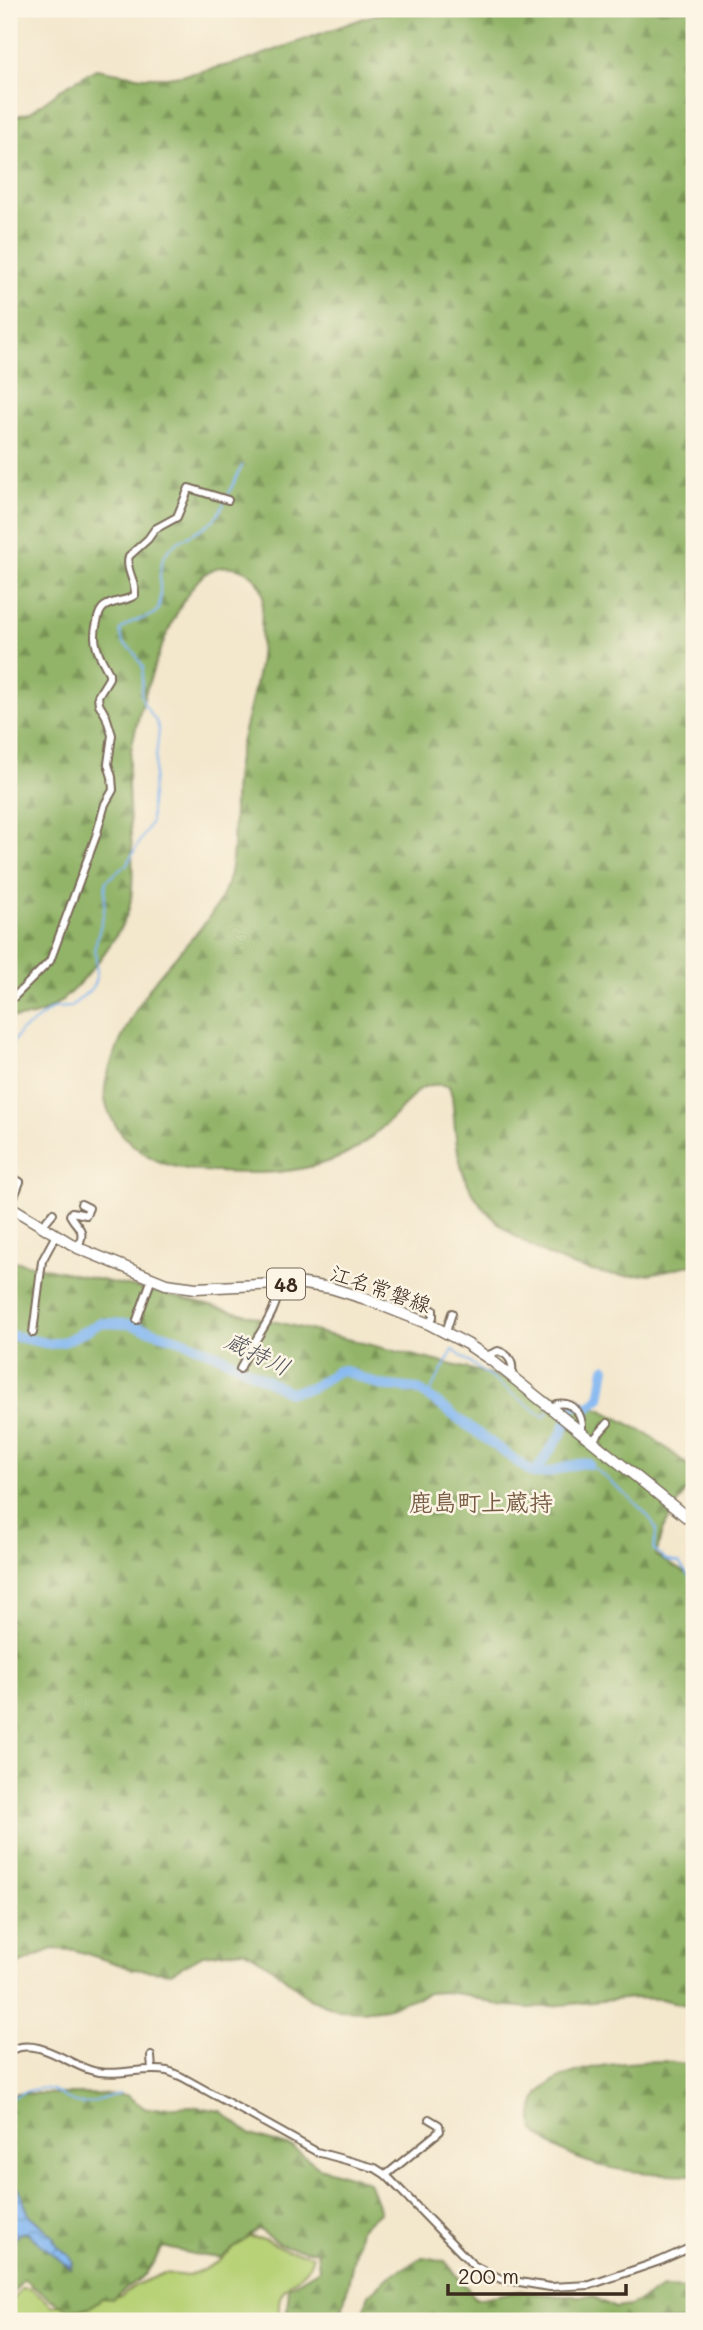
<svg xmlns="http://www.w3.org/2000/svg" width="703" height="2330" viewBox="0 0 703 2330" font-family="Mali,'Klee One',sans-serif">
<style>
.grass{fill:#b8d277;stroke:#7a7e4a;stroke-width:2}
.forest{fill:url(#forest-firs);stroke:#666f43;stroke-width:2}
.water{fill:url(#water-waves);stroke:#5f7088;stroke-width:2}
.lines{fill:none;stroke-linecap:round;stroke-linejoin:round}
.stream{stroke:#83b7f1;stroke-width:2}
.river{stroke:#83b7f1;stroke-width:10}
.street-casing{stroke:#7b6c5b;stroke-width:10}
.primary-casing{stroke:#7b6c5b;stroke-width:13}
.street{stroke:#fff;stroke-width:6}
.primary{stroke:#fff;stroke-width:10}
.labels{text-anchor:middle;dominant-baseline:central;stroke-width:5;stroke-linejoin:round;paint-order:stroke}
.shield{fill:#fcf5e5;stroke:#75675a;stroke-width:2}
.shield-label{font-size:19px;font-weight:bold;fill:#3b2a1e}
.street-label{font-size:21px;fill:#3b2a1e;stroke:#fcf5e5}
.water-label{font-size:23px;font-style:italic;fill:#51545d;stroke:#fcf5e5}
.quarter-label{font-size:24px;font-weight:bold;fill:#775b43;stroke:#fcf5e5}
</style>
<defs>
<pattern id="forest-firs" width="22" height="20" patternUnits="userSpaceOnUse" patternTransform="scale(1.75)"><rect width="22" height="20" fill="#92b468"/><path d="M5 1l3.5 6h-7zM16 11l3.5 6h-7z" fill="#789355"/></pattern>
<pattern id="water-waves" width="16" height="10" patternUnits="userSpaceOnUse" patternTransform="scale(1.75)"><rect width="16" height="10" fill="#83b7f1"/><path d="M0 5q4-4 8 0t8 0" fill="none" stroke="#6c95c3"/></pattern>
</defs>
<rect width="100%" height="100%" fill="#fcf5e5"/>
<filter id="ink" filterUnits="userSpaceOnUse"><feTurbulence type="fractalNoise" baseFrequency=".0143" numOctaves="2"/><feDisplacementMap in="SourceGraphic" scale="14" xChannelSelector="R" yChannelSelector="G"/><feConvolveMatrix kernelMatrix="1 2 1 2 8 2 1 2 1" color-interpolation-filters="sRGB"/></filter>
<filter id="wash" filterUnits="userSpaceOnUse"><feTurbulence type="fractalNoise" baseFrequency=".00686" numOctaves="4" result="noise"/><feDisplacementMap in="SourceGraphic" scale="28" xChannelSelector="R" yChannelSelector="G"/><feGaussianBlur stdDeviation="1.57" result="paint"/><feColorMatrix in="noise" values="0 0 0 0 0 0 0 0 0 0 0 0 0 0 0 0 0 1.4 0 .05"/><feComposite in="paint" operator="in"/></filter>
<g filter="url(#wash)">
<rect width="100%" height="100%" fill="#f3e7cc"/>
<path class="grass" d="M243,2236l21,3 23,11 26,5c-5,21 -15,19 -28,34 -8,8 -6,21 -6,32h-270v-15l13,-18 9,1 22,17 24,-8 44,-2 15,-11 28,-12 23,3 10,-3 23,-12z"/>
<g class="forest">
<path d="M694,9v1255c-26,6 -52,14 -79,11 -55,-6 -126,-43 -149,-95 -11,-27 -11,-56 -14,-84l-3,-10c-10,-2 -22,-2 -30,4 -6,4 -11,12 -16,17 -16,16 -40,40 -60,49 -27,12 -55,16 -84,17 -29,0 -64,0 -93,-9 -12,-3 -23,-11 -33,-19 -13,-11 -25,-28 -28,-46 -4,-28 30,-90 46,-113 24,-34 60,-60 75,-99 12,-32 5,-81 10,-116 5,-39 20,-76 24,-114 2,-16 1,-31 2,-47 0,-2 1,-13 1,-15 -4,-25 -35,-36 -55,-23 -37,22 -80,162 -80,206 -1,36 12,109 -2,139 -14,30 -55,85 -87,97 -10,4 -20,4 -30,3v-231c7,-23 8,-49 0,-72v-596l20,-5 37,-27 30,-17 46,8h25l27,-4 51,-12 122,-44 28,-7z"/>
<polygon points="9,1260 146,1290 485,1373 602,1410 648,1434 694,1470 694,1477 662,1531 656,1556 694,1578 694,2007 661,1999 633,1998 530,2008 497,2005 468,1995 445,1992 429,1993 386,2008 363,2011 339,2010 311,1999 267,1964 243,1950 203,1955 171,1973 133,1969 75,1950 52,1949 9,1968"/>
<path d="M662,2061l32,4v110c-56,-1 -117,-4 -160,-44 -1,-9 -3,-18 0,-27 13,-39 93,-42 128,-43z"/>
<path d="M14,2093l112,2 20,14 45,-3 30,5 30,24 43,13 25,19 50,15 11,29 -20,18 -20,92h-54l3,-34 30,-18 -2,-18c-26,-3 -37,-3 -58,-22l-38,29 -24,-3 -34,-8 -17,27 -34,25 -10,-1 -12,9 -20,3 -23,-13 -24,-18 -14,21v-201z"/>
<polygon points="423,2257 445,2261 476,2299 520,2291 559,2296 592,2296 615,2308 630,2306 662,2288 694,2289 694,2321 361,2321 369,2294 390,2276"/>
</g>
<path class="water" d="M16,2188l3,1 10,26 23,20 5,11 13,10 3,6 -3,6 -43,-35c-12,-3 -13,9 -18,17v-59z"/>
<g class="lines">
<g class="stream">
<polyline points="227,497 242,466"/>
<path d="M9,1048l11,-16 17,-12 16,-12 18,-1 22,-20 4,-13 -2,-28 9,-34 2,-31 21,-17 24,-42v-19l8,-73 -3,-9 -11,-15 -4,-11 2,-28 -9,-15 -11,-9 -3,-12c12,-14 28,-10 37,-20 7,-7 -1,-37 6,-52 9,-21 35,-24 50,-39 6,-5 8,-12 12,-18"/>
<polyline points="428,1396 453,1350 544,1417 549,1411"/>
<polyline points="571,1403 576,1401 578,1403"/>
<path d="M589,1464c14,12 63,49 67,65 1,5 -2,14 -2,21l11,10 14,3 15,20"/>
<path d="M9,2099c12,-6 29,-14 43,-9 11,4 17,14 30,14 13,-1 26,-8 38,-11"/>
</g>
<g class="river">
<path d="M9,1335l41,9 16,-3 34,-18 29,1 53,16 39,16 68,36 22,-4 27,-17 5,-1 36,15 37,4 6,3 112,82c20,1 37,-13 55,-10"/>
<polyline points="534,1474 563,1431 570,1411 578,1403 588,1408 600,1398 605,1368"/>
</g>
</g>
</g>
<g filter="url(#ink)">
<g class="lines">
<g class="street-casing">
<g id="street">
<path d="M9,1002l41,-41 46,-125 9,-32 8,-14 -1,-13 -4,-13 4,-29 -6,-19 -7,-12 -1,-8 11,-18v-5c-10,-18 -18,-30 -12,-51 1,-5 3,-12 7,-15 9,-7 22,-5 31,-12 1,-14 -10,-25 -6,-39l19,-17 7,-10 22,-12 12,-29 39,12"/>
<polyline points="9,1176 20,1182 10,1207"/>
<polyline points="42,1226 53,1213"/>
<path d="M78,1248c8,-21 1,-17 -8,-33l2,-3 14,3 3,-7 -8,-4"/>
<polyline points="137,1320 152,1278"/>
<polyline points="429,1324 433,1317 433,1310"/>
<polyline points="446,1332 452,1313"/>
<polyline points="33,1333 42,1261 56,1235"/>
<path d="M486,1356l12,-5c11,3 17,13 13,24"/>
<path d="M240,1369c11,-28 39,-54 39,-85"/>
<path d="M553,1408l3,-4c18,-3 27,10 26,27"/>
<polyline points="593,1440 608,1423"/>
<path d="M9,2051c28,-15 55,11 81,19 25,8 52,-4 77,1 5,1 10,4 15,6l135,75 58,16 11,7 87,90 28,14 49,8 40,-2 70,-24 34,-15"/>
<polyline points="151,2056 152,2070"/>
<polyline points="386,2175 440,2131 439,2125 429,2119"/>
</g>
</g>
<g class="primary-casing">
<polyline id="primary" points="9,1206 78,1248 166,1284 196,1288 279,1284 304,1284 331,1288 363,1298 429,1324 467,1344 491,1360 694,1523"/>
</g>
<use href="#street" class="street"/>
<use href="#primary" class="primary"/>
</g>
</g>
<g class="labels">
<rect class="shield" x="267" y="1268.5" width="38" height="31" rx="5"/>
<g class="shield-label">
<text x="286" y="1284">48</text>
</g>
<g class="street-label">
<text transform="translate(381 1288) rotate(19)">江名常磐線</text>
</g>
<g class="water-label">
<text transform="translate(258 1353) rotate(26)">蔵持川</text>
</g>
<g class="quarter-label">
<text x="481" y="1501">鹿島町上蔵持</text>
</g>
</g>
<rect width="703" height="2330" fill="none" stroke="#fcf5e5" stroke-width="35"/>
<path d="M448 2284v10h178v-10" fill="none" stroke="#3b2a1e" stroke-width="3.5"/>
<text x="458" y="2284" font-size="21" fill="#3b2a1e" stroke="#fcf5e5" stroke-width="5" paint-order="stroke">200 m</text>
</svg>
